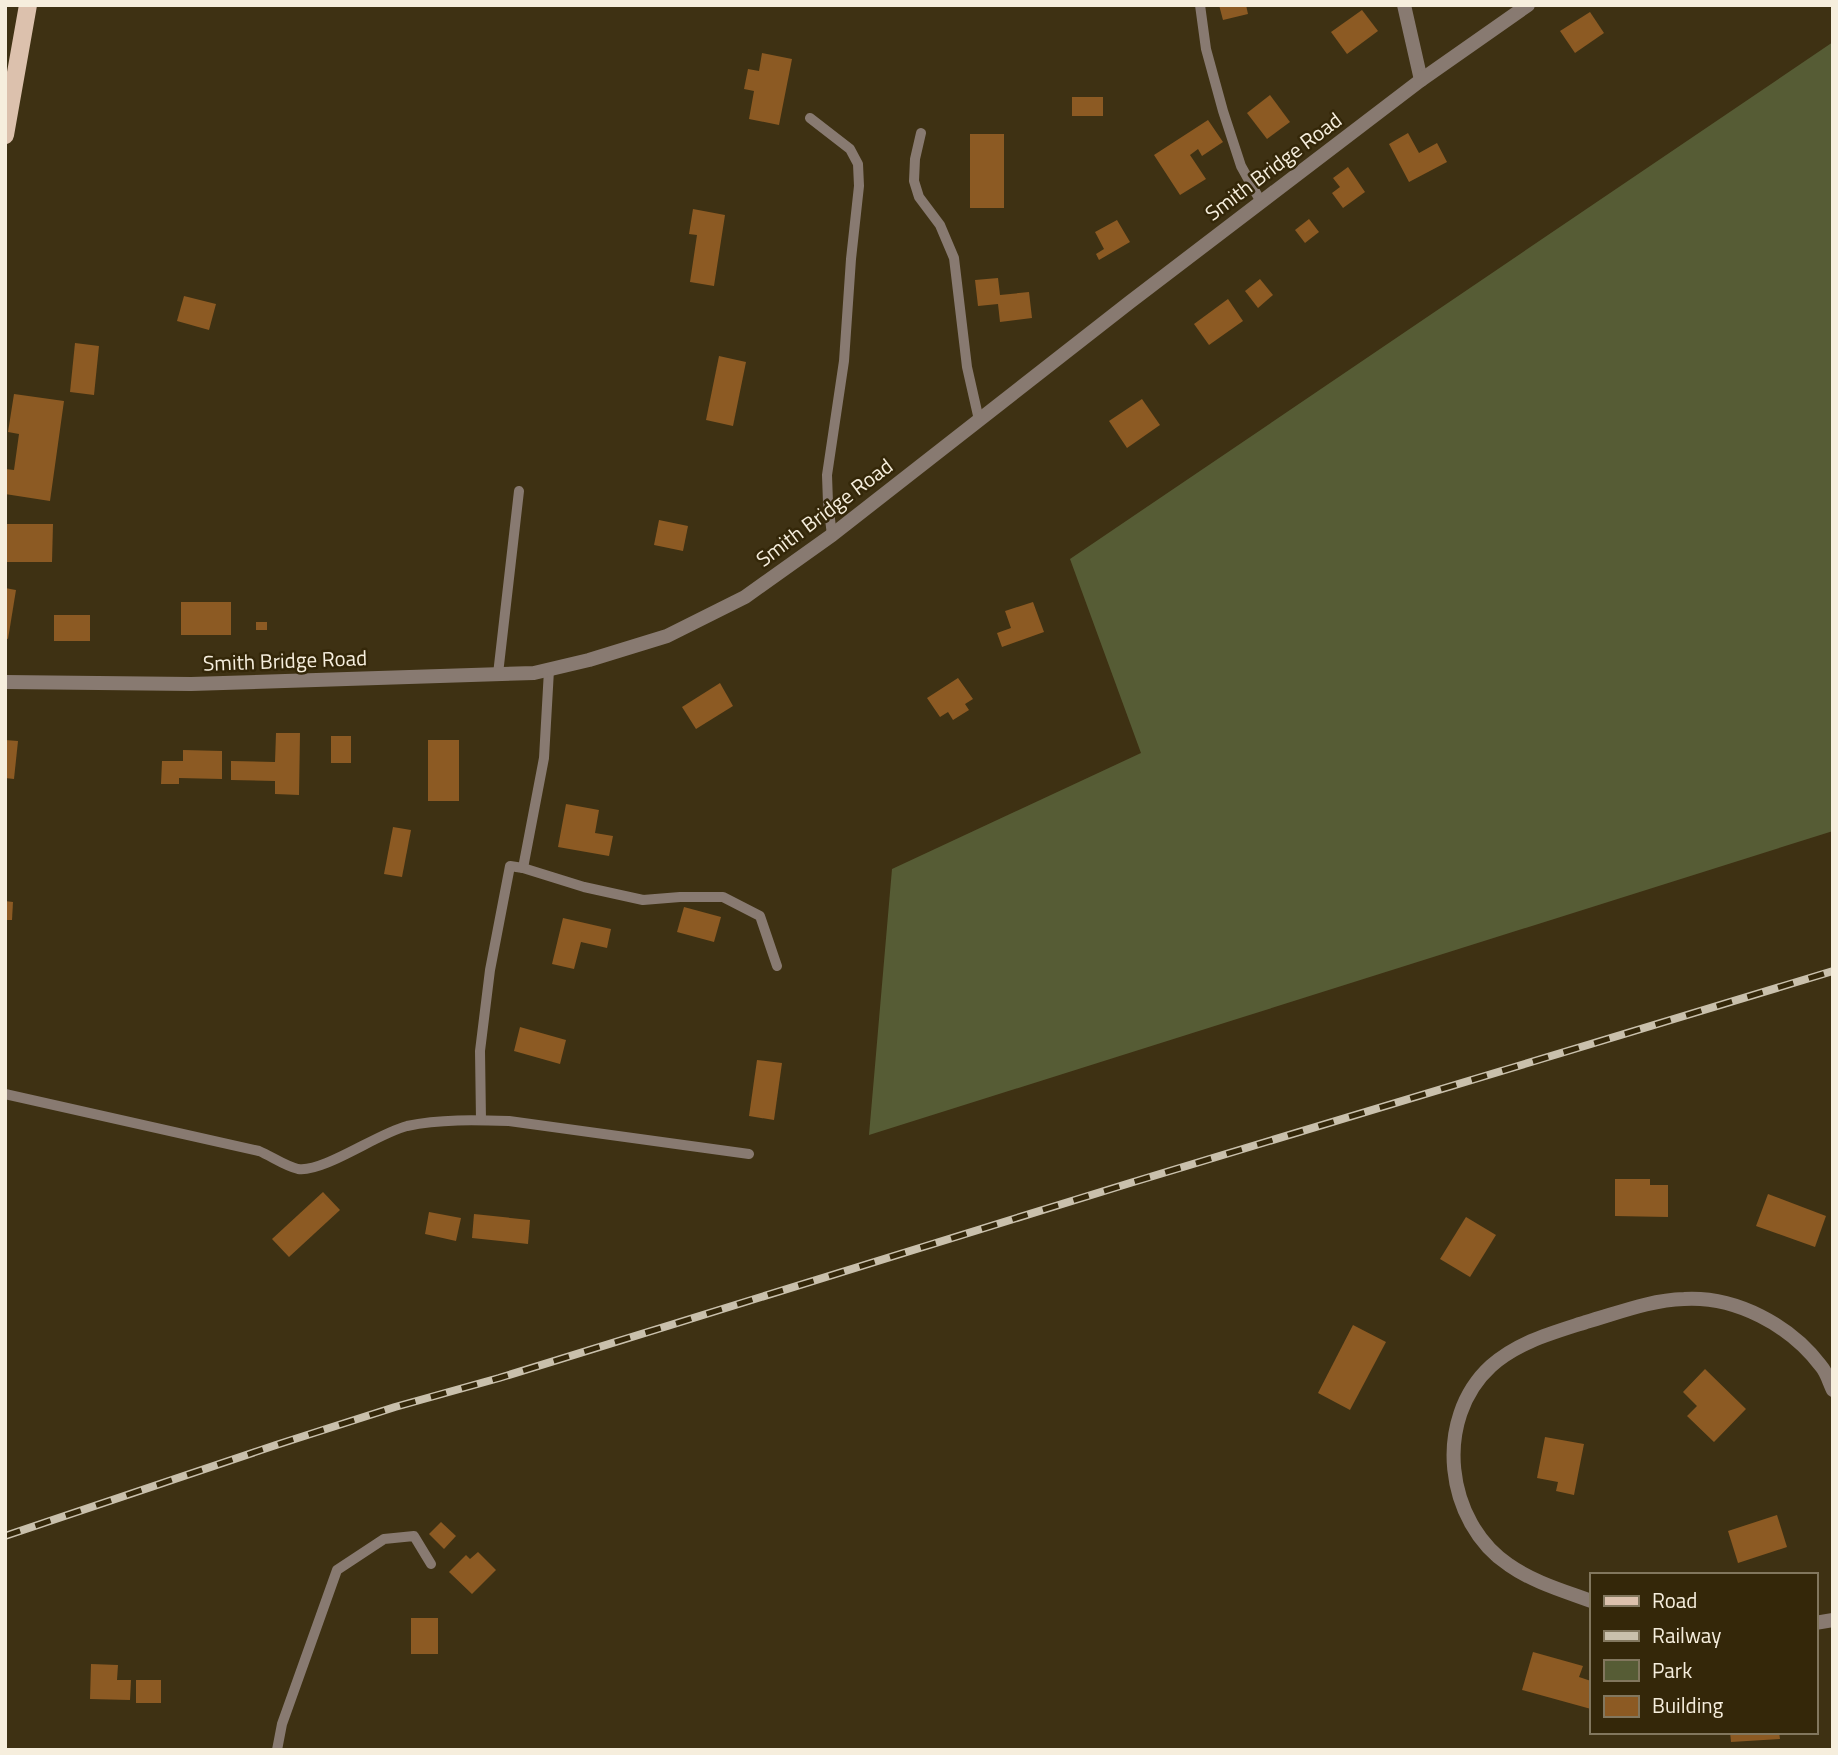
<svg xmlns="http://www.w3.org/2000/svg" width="1838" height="1755" viewBox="0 0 1838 1755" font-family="'Titillium Web',sans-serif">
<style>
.green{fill:#565c35}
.building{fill:#8c5a23}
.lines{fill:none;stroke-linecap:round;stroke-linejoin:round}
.lane{stroke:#887a71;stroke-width:10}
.street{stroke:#887a71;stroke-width:14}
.primary{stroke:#dcc1ad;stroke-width:18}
.rail-casing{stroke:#c9c0ac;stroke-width:8}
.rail{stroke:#342709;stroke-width:5;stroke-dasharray:16;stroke-linecap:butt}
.labels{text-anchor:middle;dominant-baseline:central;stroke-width:5;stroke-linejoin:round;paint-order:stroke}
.street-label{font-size:21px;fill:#f6eedd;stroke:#342709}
</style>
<rect width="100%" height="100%" fill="#3e3113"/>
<polygon class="green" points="1833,42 1833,831 869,1135 892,869 1141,753 1070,559"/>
<g class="building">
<polygon points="1219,5 1246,5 1248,14 1223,20"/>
<polygon points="1362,10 1378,31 1347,54 1331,32"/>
<polygon points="1590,12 1604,33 1575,53 1560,31"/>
<polygon points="762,53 792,59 779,125 749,119 754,91 744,89 748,69 759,71"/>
<polygon points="1270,95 1290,122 1267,139 1247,113"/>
<rect x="1072" y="97" width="31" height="19"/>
<polygon points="1208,120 1223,142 1202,156 1198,149 1190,155 1206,179 1180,195 1154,155"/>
<polygon points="1408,133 1419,153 1437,143 1447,162 1409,182 1389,144"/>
<rect x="970" y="134" width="34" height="74"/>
<polygon points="1348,167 1365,192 1343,208 1332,193 1340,187 1333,178"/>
<polygon points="693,209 725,215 714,286 690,282 697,235 689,234"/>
<polygon points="1309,219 1319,232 1305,243 1295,230"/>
<polygon points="1117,220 1130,242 1099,260 1096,254 1104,249 1095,232"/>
<polygon points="998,278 1000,295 1029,292 1032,318 1000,322 998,304 978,306 975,280"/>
<polygon points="1260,279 1273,295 1258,308 1245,291"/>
<polygon points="184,296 216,304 209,330 177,321"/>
<polygon points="1228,299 1243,321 1209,345 1194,324"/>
<polygon points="75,343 99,346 94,395 70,392"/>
<polygon points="719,356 746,362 733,426 706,420"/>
<polygon points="14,394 64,401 50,501 5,494 5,469 14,470 19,434 8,432"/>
<polygon points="1142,399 1160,425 1127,448 1109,421"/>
<polygon points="659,520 688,526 683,551 654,545"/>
<polygon points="5,524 53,524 52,562 5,562"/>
<polygon points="5,588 16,590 8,639 5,638"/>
<rect x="181" y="602" width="50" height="33"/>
<polygon points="1033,602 1044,632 1002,647 997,633 1011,628 1005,611"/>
<rect x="54" y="615" width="36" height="26"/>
<rect x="256" y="622" width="11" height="8"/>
<polygon points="958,678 973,699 965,704 969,710 953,720 948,712 940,717 927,698"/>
<polygon points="720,683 733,706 696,729 682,707"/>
<polygon points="276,733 300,733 299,795 275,794 275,781 231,780 231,761 275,762"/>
<rect x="331" y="736" width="20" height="27"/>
<polygon points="5,740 18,741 14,779 5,778"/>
<rect x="428" y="740" width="31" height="61"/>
<polygon points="183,750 222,751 222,779 179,778 179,784 161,784 162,761 183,761"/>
<polygon points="566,804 599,810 595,833 613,836 609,856 558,847"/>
<polygon points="393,827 411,830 402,877 384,874"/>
<polygon points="5,901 13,902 12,920 5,920"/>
<polygon points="684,907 721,917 714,942 677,932"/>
<polygon points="563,918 611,929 607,948 581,942 574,969 552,964"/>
<polygon points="520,1027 566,1040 560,1064 514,1051"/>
<polygon points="757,1060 782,1063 774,1120 749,1116"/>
<polygon points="1615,1179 1650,1179 1650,1185 1668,1185 1668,1217 1615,1216"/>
<polygon points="323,1192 340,1210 289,1257 272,1239"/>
<polygon points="1768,1194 1826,1216 1815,1247 1756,1226"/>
<polygon points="429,1212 461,1218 456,1241 425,1234"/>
<polygon points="474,1214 530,1220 528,1244 472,1238"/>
<polygon points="1466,1217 1496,1235 1470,1277 1440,1259"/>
<polygon points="1353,1325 1386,1342 1350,1410 1318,1393"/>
<polygon points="1705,1369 1746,1409 1714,1442 1687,1416 1697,1406 1683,1392"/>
<polygon points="1545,1437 1584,1444 1574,1495 1556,1491 1558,1482 1537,1478"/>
<polygon points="1777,1515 1787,1547 1738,1563 1728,1531"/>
<polygon points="441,1522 456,1536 444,1549 429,1534"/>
<polygon points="478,1552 496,1570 472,1594 449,1572 466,1555 470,1559"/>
<rect x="411" y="1618" width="27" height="36"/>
<polygon points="1533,1652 1583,1666 1579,1677 1591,1681 1591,1709 1522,1690"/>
<polygon points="91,1664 118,1665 117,1680 131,1680 130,1700 90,1699"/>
<rect x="136" y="1680" width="25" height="23"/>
<polygon points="1730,1732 1779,1732 1780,1739 1731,1742"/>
</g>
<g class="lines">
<g class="lane">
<polyline points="1200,5 1206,49 1223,111 1241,166 1261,202"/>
<polyline points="810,118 850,149 858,164 859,186 851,259 844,361 827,475 828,503 832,535"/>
<polyline points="921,133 915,159 914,181 919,197 940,225 954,258 967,367 979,420"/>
<polyline points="498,674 519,491"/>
<polyline points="523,868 544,758 549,670"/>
<path d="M5,1094l254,57c12,5 26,15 39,18 25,4 80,-36 109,-43 33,-7 68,-6 102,-5l240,33"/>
<polyline points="481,1120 480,1051 490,970 510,866 523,868 584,887 643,900 680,897 723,897 760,916 777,966"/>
<polyline points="277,1750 282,1724 337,1570 384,1539 414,1536 431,1564"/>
</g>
<g class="street">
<polyline points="1404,5 1421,80"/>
<polyline points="5,682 191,684 534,673 589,660 667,636 745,597 832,535 1130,302 1421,80 1528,5"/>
<path d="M1591,1601c-27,-10 -58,-19 -82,-36 -64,-43 -76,-146 -18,-199 27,-24 61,-33 95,-44 32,-9 64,-22 98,-23 52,-3 106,26 137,67 6,7 8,16 12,24"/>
<polyline points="1815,1623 1833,1620"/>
</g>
<polyline class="primary" points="5,135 28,5"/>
<g class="rail-casing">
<polyline id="rail" points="5,1536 276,1445 395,1407 499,1378 1130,1183 1833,971"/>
</g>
<use href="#rail" class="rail"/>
</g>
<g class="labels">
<g class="street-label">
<text transform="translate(1273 166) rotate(-37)">Smith Bridge Road</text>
<text transform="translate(824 512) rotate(-37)">Smith Bridge Road</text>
<text transform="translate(285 660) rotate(-2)">Smith Bridge Road</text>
</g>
</g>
<rect width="1838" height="1755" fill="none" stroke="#f6eedd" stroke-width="14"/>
<rect x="1590" y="1573" width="228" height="161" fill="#342709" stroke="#82775e" stroke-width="2"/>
<rect x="1604" y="1596" width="35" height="10" fill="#dcc1ad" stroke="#82775e" stroke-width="2"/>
<text x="1652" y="1608" font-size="21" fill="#f6eedd">Road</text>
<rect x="1604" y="1631" width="35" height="10" fill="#c9c0ac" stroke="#82775e" stroke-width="2"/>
<text x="1652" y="1643" font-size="21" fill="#f6eedd">Railway</text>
<rect x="1604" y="1660" width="35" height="21" fill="#565c35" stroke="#82775e" stroke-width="2"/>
<text x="1652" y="1678" font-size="21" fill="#f6eedd">Park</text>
<rect x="1604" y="1696" width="35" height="21" fill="#8c5a23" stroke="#82775e" stroke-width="2"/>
<text x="1652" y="1713" font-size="21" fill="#f6eedd">Building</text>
</svg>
